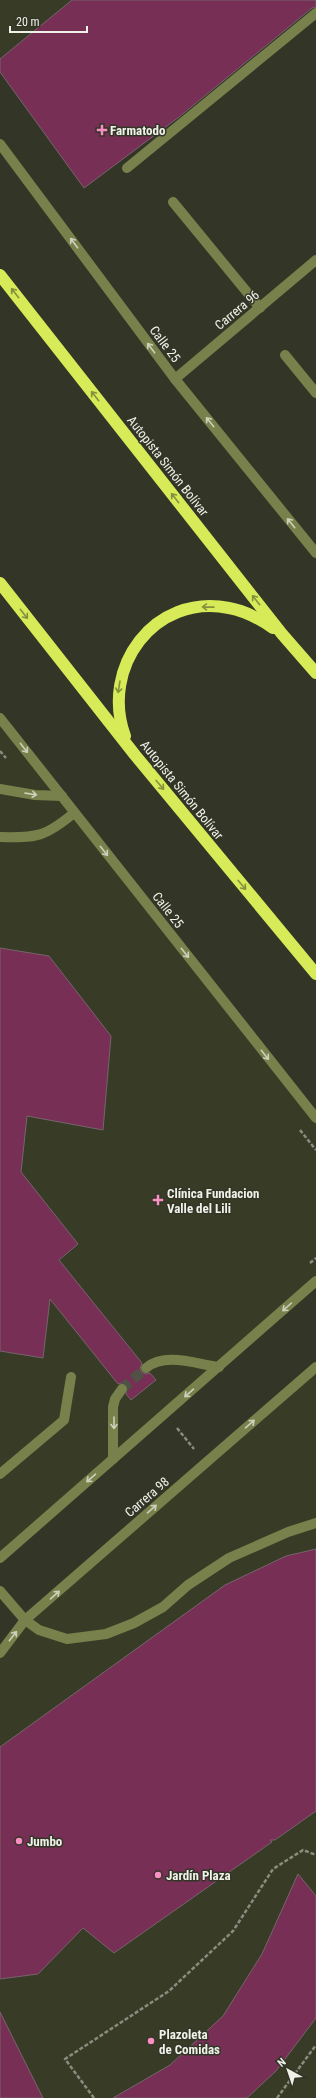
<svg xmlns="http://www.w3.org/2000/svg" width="316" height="2098" viewBox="0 0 316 2098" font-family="'Roboto Condensed',sans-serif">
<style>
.built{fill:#383c26}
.building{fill:#772f56;stroke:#76646c}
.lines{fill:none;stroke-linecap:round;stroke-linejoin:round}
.minor-tunnel{stroke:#4f5244;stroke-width:10;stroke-dasharray:10 5;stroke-linecap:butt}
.path{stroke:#8a8c80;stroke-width:2.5;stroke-dasharray:4 2;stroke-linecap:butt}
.minor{stroke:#78814b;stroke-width:10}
.highway{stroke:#d6eb57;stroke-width:12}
.oneway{stroke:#ccd0ba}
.oneway2{stroke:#84903f}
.poi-dot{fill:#fb8fc5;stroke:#333627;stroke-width:1.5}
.labels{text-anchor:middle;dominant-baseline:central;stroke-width:3;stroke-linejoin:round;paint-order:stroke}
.poi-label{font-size:13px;font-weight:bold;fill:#f0f2e9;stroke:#333627;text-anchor:start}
.street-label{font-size:13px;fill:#f0f2e9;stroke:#333627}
</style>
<rect width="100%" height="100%" fill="#333627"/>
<g class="built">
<polygon points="0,0 72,0 0,59"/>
<polygon points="0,718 316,1119 316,1281 0,1558"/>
<polygon points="316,1367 316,2098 0,2098 0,1653 25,1620"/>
</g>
<g class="building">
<polygon points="72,0 316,0 316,7 312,8 179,117 84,188 0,72 0,59"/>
<polygon points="0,948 49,956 111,1036 103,1130 27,1116 21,1172 78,1244 59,1260 142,1363 140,1368 141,1372 146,1374 150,1373 156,1380 131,1400 126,1394 128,1386 123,1383 118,1384 50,1299 43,1358 0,1351"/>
<polygon points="316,1549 316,1811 275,1840 270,1840 272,1842 114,1953 83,1928 38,1974 0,1979 0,1747 225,1585 286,1556"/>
<polygon points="298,1874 316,1896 316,2018 276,2071 247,2098 113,2098 170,2065 223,2016 262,1954"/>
<polygon points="0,2012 43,2098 0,2098"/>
</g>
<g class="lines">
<polyline class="minor-tunnel" points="122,1389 146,1368"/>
<g class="path">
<polyline points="0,751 6,758"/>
<polyline points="300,1130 316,1150"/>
<polyline points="310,1263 316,1258"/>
<polyline points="177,1428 194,1449"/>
<polyline points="94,2098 65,2059 169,1991 233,1931 273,1869 303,1850 316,1855"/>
<polyline points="277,2098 316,2045"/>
</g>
<g class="minor">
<polyline points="0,144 175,379 316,553"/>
<polyline points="127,168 316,13"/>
<polyline points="173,202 260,308"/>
<polyline points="285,355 316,393"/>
<polyline points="175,379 316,260"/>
<polyline points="0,718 316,1118"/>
<polyline points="0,789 35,795 62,796"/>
<path d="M0,837c37,1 45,0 74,-24"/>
<path d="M146,1368c19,-16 50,-4 73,-1"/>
<polyline points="113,1459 113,1407 115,1399 122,1389"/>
<polyline points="0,1474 64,1420 71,1377"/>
<polyline points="0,1558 316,1281"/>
<polyline points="0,1591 25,1620 39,1630 67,1639 106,1634 134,1623 163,1607 188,1585 229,1558 288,1532 316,1523"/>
<polyline points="0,1653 25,1620 316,1367"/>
</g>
<g class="highway">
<polyline points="0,275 282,634 316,673"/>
<polyline points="0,583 135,755 316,974"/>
<path d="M125,736c-25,-68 29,-143 104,-128 17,3 31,11 44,20"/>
</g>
</g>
<defs><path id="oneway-shaft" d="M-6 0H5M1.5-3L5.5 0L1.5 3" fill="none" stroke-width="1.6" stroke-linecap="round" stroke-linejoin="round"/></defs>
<g class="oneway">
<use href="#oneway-shaft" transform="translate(74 243) rotate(-127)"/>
<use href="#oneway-shaft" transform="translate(151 348) rotate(-127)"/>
<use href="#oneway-shaft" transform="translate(210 422) rotate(-129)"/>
<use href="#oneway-shaft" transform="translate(291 523) rotate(-129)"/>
<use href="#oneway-shaft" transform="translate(24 748) rotate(52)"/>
<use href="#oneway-shaft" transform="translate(31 794) rotate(8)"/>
<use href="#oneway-shaft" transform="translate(104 851) rotate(52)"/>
<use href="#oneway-shaft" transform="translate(185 953) rotate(52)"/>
<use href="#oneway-shaft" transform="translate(265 1055) rotate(52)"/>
<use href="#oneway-shaft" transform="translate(287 1307) rotate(138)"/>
<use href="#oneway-shaft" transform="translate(189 1393) rotate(139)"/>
<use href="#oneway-shaft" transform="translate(114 1423) rotate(90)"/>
<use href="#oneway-shaft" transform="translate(250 1424) rotate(-41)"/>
<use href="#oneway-shaft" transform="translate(91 1478) rotate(139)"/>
<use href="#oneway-shaft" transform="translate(152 1509) rotate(-41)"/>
<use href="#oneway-shaft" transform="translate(55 1595) rotate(-41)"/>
<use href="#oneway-shaft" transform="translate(13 1636) rotate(-52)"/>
</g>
<g class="oneway2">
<use href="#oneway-shaft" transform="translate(15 293) rotate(-128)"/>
<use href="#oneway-shaft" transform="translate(95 396) rotate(-128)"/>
<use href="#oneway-shaft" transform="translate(175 498) rotate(-128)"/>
<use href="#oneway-shaft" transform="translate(256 600) rotate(-128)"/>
<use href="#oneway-shaft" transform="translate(208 607) rotate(-179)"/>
<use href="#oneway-shaft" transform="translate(24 614) rotate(52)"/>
<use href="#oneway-shaft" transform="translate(119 687) rotate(99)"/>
<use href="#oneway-shaft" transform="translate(160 785) rotate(50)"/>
<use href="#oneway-shaft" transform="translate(242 885) rotate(50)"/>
</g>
<g class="poi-dot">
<path d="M100 124h4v4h4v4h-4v4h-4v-4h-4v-4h4z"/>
<path d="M156 1194h4v4h4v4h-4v4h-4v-4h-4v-4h4z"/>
<circle cx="19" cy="1841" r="4"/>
<circle cx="158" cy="1875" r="4"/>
<circle cx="151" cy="2041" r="4"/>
</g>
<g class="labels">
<g class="poi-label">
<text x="110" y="130">Farmatodo</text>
<text x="167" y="1193">Clínica Fundacion<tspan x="167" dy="15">Valle del Lili</tspan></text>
<text x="27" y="1841">Jumbo</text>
<text x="166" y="1875">Jardín Plaza</text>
<text x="159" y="2034">Plazoleta<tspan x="159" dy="15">de Comidas</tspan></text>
</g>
<g class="street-label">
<text transform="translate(237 310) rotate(-40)">Carrera 96</text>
<text transform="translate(165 344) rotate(53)">Calle 25</text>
<text transform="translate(168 466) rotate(52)">Autopista Simón Bolívar</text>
<text transform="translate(182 790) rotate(51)">Autopista Simón Bolívar</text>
<text transform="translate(168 910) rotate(52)">Calle 25</text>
<text transform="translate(147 1497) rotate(-41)">Carrera 98</text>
</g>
</g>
<g transform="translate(288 2070) rotate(320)" stroke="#333627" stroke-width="3" paint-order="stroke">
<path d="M0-3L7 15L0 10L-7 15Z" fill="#f0f2e9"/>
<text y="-6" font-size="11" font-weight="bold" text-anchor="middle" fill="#f0f2e9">N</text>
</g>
<path d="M10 26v6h77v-6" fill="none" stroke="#f0f2e9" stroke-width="2"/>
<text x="16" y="26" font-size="12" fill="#f0f2e9" stroke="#333627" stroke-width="3" paint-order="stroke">20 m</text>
</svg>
